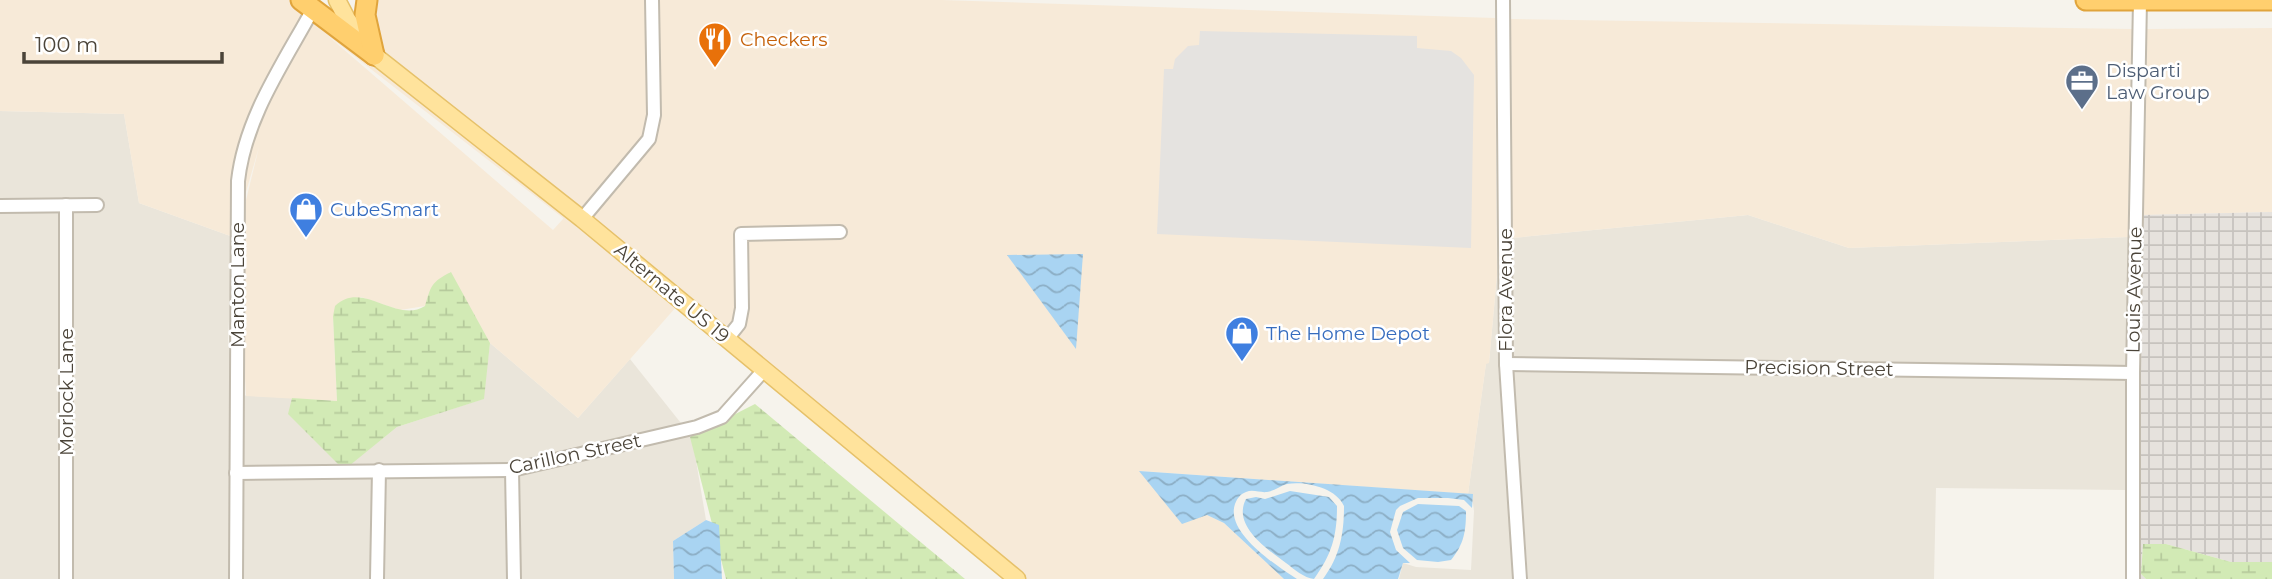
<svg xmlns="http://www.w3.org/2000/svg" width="2272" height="579" viewBox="0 0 2272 579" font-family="Montserrat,sans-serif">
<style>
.residential{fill:#eae5da}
.commercial{fill:#f7ead8;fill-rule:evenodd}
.industrial{fill:url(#industrial-grid)}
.wetland{fill:url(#wetland-marsh)}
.parking{fill:#e5e3e0}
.water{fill:url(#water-waves)}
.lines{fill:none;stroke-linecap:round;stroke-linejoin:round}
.minor-casing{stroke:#c2bbae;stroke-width:16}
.major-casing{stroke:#e6c16a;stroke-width:19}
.highway-casing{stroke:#e0a43c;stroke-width:23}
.minor{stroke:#fff;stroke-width:12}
.major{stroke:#ffe39c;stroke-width:16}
.highway{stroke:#ffcf6e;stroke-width:19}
.labels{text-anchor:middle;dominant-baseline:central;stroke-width:5;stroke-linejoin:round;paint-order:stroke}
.food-label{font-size:19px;fill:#c56008;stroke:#fff;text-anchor:start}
.service-label{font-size:19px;fill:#4e5e75;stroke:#fff;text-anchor:start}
.shop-label{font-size:19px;fill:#366cbe;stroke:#fff;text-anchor:start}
.street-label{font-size:19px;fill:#4b4439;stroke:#fff}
</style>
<defs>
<pattern id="industrial-grid" width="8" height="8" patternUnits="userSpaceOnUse" patternTransform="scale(1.75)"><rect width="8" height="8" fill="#e6e2dd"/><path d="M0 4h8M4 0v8" fill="none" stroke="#c7c3be"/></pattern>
<pattern id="wetland-marsh" width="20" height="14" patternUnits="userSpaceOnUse" patternTransform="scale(1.75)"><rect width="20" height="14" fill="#d2eab5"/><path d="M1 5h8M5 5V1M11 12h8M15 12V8" fill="none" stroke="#b6ca9c"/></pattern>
<pattern id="water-waves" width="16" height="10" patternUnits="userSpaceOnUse" patternTransform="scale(1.75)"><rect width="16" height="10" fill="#a9d4f2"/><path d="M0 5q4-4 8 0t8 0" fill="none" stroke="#8caec5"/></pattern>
</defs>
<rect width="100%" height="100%" fill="#f6f3ec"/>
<g class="residential">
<polygon points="0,111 124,114 139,203 233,237 228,340 235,395 292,398 344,469 397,427 483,399 490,343 578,418 630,359 692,437 706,520 673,541 674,579 0,579"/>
<polygon points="1748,215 1849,248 2128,237 2126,490 1936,488 1934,579 1528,579 1513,363 1512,238"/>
<polygon points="1497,275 1498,364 1513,579 1399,579 1403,563 1416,567 1471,570 1474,511 1472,495 1468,494 1486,363 1489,363"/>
</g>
<g class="commercial">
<path d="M0,0h289l288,224 100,82 -99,112 -88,-75 -40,-71 -25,34 -25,4 -39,-13 -28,19 4,85 -91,-5 -9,-159 22,-90 -26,90 -94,-34 -15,-89 -124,-3zM327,35l236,183v1l-10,11z"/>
<polygon points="378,0 942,0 1495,18 1497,275 1489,363 1486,364 1468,494 1140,471 1207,515 1224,523 1284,579 1026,579 588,214 381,51 373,15"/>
<polygon points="1511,19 2132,29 2128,237 1849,248 1748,215 1512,238"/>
<polygon points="2272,28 2272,212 2143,215 2147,29"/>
</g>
<polygon class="industrial" points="2272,212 2272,562 2231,562 2166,544 2143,544 2141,574 2146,579 2141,579 2141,373 2143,215"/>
<g class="wetland">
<path d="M451,272l39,71 -6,56 -87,28 -53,43 -56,-56 4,-16 45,3 -4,-85 2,-10c27,-27 61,18 90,0 6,-20 6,-24 26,-34z"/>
<polygon points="755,404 965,579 726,579 690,437"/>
<polygon points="2143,544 2166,544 2231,562 2272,562 2272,579 2146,579 2141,574"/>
</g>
<polygon class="parking" points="1200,31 1417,36 1417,48 1451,51 1461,58 1474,75 1471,248 1157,234 1164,69 1173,69 1175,59 1188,46 1199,45"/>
<g class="water">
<polygon points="1083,254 1076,349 1007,255"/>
<path d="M1139,471l334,23 -1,14 -8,-8 -16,-2h-30l-18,8 -4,4 -6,22 6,18 14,13h-7l-5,16h-75c17,-23 21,-45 21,-73 -8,-18 -38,-25 -57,-22 -7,2 -13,7 -20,8 -7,1 -14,-3 -21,0 -6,2 -9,7 -11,12 -10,29 42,62 62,75h-13l-60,-56 -17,-8 -25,9z"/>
<path d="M1290,491l39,6 8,9c0,30 -5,48 -23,73 -10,-1 -20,-10 -28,-16 -19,-14 -54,-37 -40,-64l10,-2 9,2z"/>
<path d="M1418,504l41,2 7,5c0,20 -2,33 -15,49l-13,2 -21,-2 -14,-12 -6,-18 6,-18z"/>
<polygon points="706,520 719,525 722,579 674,579 673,541"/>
</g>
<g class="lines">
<g class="minor-casing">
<g id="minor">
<polyline points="1503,0 1506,364 1520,579"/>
<polyline points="66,205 66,579"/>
<polyline points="0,206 97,205"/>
<polyline points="582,219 649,139 654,115 652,0"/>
<polyline points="727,339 739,324 742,308 741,234 840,232"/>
<polyline points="1506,364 2133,373"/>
<polyline points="512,470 514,579"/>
<polyline points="236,473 512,470 697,427 722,417 764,370"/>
<path d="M236,579l2,-398c7,-63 45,-117 75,-172"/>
<polyline points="377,579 379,470"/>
<polyline points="2133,579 2133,373 2140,1"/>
</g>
</g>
<g class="major-casing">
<polyline id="major" points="337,0 347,19 374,55 582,219 1017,579"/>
</g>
<g class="highway-casing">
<g id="highway">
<polyline points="301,0 374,55"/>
<polyline points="367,0 365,15 374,55"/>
<polyline points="2086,0 2272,0"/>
</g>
</g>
<use href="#minor" class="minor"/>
<use href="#major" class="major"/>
<use href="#highway" class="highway"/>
</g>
<defs>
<g id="restaurant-pin" transform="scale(1.75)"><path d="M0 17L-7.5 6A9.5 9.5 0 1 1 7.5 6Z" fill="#e8710a" stroke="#fff"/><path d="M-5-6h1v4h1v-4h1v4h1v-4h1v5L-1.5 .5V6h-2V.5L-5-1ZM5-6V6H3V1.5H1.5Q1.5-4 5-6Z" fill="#fff"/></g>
<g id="office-pin" transform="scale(1.75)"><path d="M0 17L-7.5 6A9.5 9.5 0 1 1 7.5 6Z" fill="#5c6f8a" stroke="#fff"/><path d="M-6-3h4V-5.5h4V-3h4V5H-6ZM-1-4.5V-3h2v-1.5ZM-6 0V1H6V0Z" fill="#fff"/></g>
<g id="shop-pin" transform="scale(1.75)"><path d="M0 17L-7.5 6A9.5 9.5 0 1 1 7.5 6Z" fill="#3f7fe0" stroke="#fff"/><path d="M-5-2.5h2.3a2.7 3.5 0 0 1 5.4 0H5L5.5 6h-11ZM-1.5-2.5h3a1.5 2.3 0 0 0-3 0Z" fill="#fff"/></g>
</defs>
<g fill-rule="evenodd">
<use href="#restaurant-pin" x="715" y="39"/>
<use href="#office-pin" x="2082" y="81"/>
<use href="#shop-pin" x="306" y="209"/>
<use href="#shop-pin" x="1242" y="333"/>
</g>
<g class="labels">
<g class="food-label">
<text x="740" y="39">Checkers</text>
</g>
<g class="service-label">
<text x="2106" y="70">Disparti<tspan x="2106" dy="22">Law Group</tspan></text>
</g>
<g class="shop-label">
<text x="330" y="209">CubeSmart</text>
<text x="1266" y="333">The Home Depot</text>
</g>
<g class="street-label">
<text transform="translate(237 285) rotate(-90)">Manton Lane</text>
<text transform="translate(1505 290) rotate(-90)">Flora Avenue</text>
<text transform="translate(2134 290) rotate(-89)">Louis Avenue</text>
<text transform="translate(672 293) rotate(40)">Alternate US 19</text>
<text transform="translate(1819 368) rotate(1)">Precision Street</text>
<text transform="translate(66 392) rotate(-90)">Morlock Lane</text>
<text transform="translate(575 454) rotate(-12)">Carillon Street</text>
</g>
</g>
<path d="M24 52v10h198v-10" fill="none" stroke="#4b4439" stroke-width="3.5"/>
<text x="35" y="52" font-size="21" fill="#4b4439" stroke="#ffffff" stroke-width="5" paint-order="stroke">100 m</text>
</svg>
